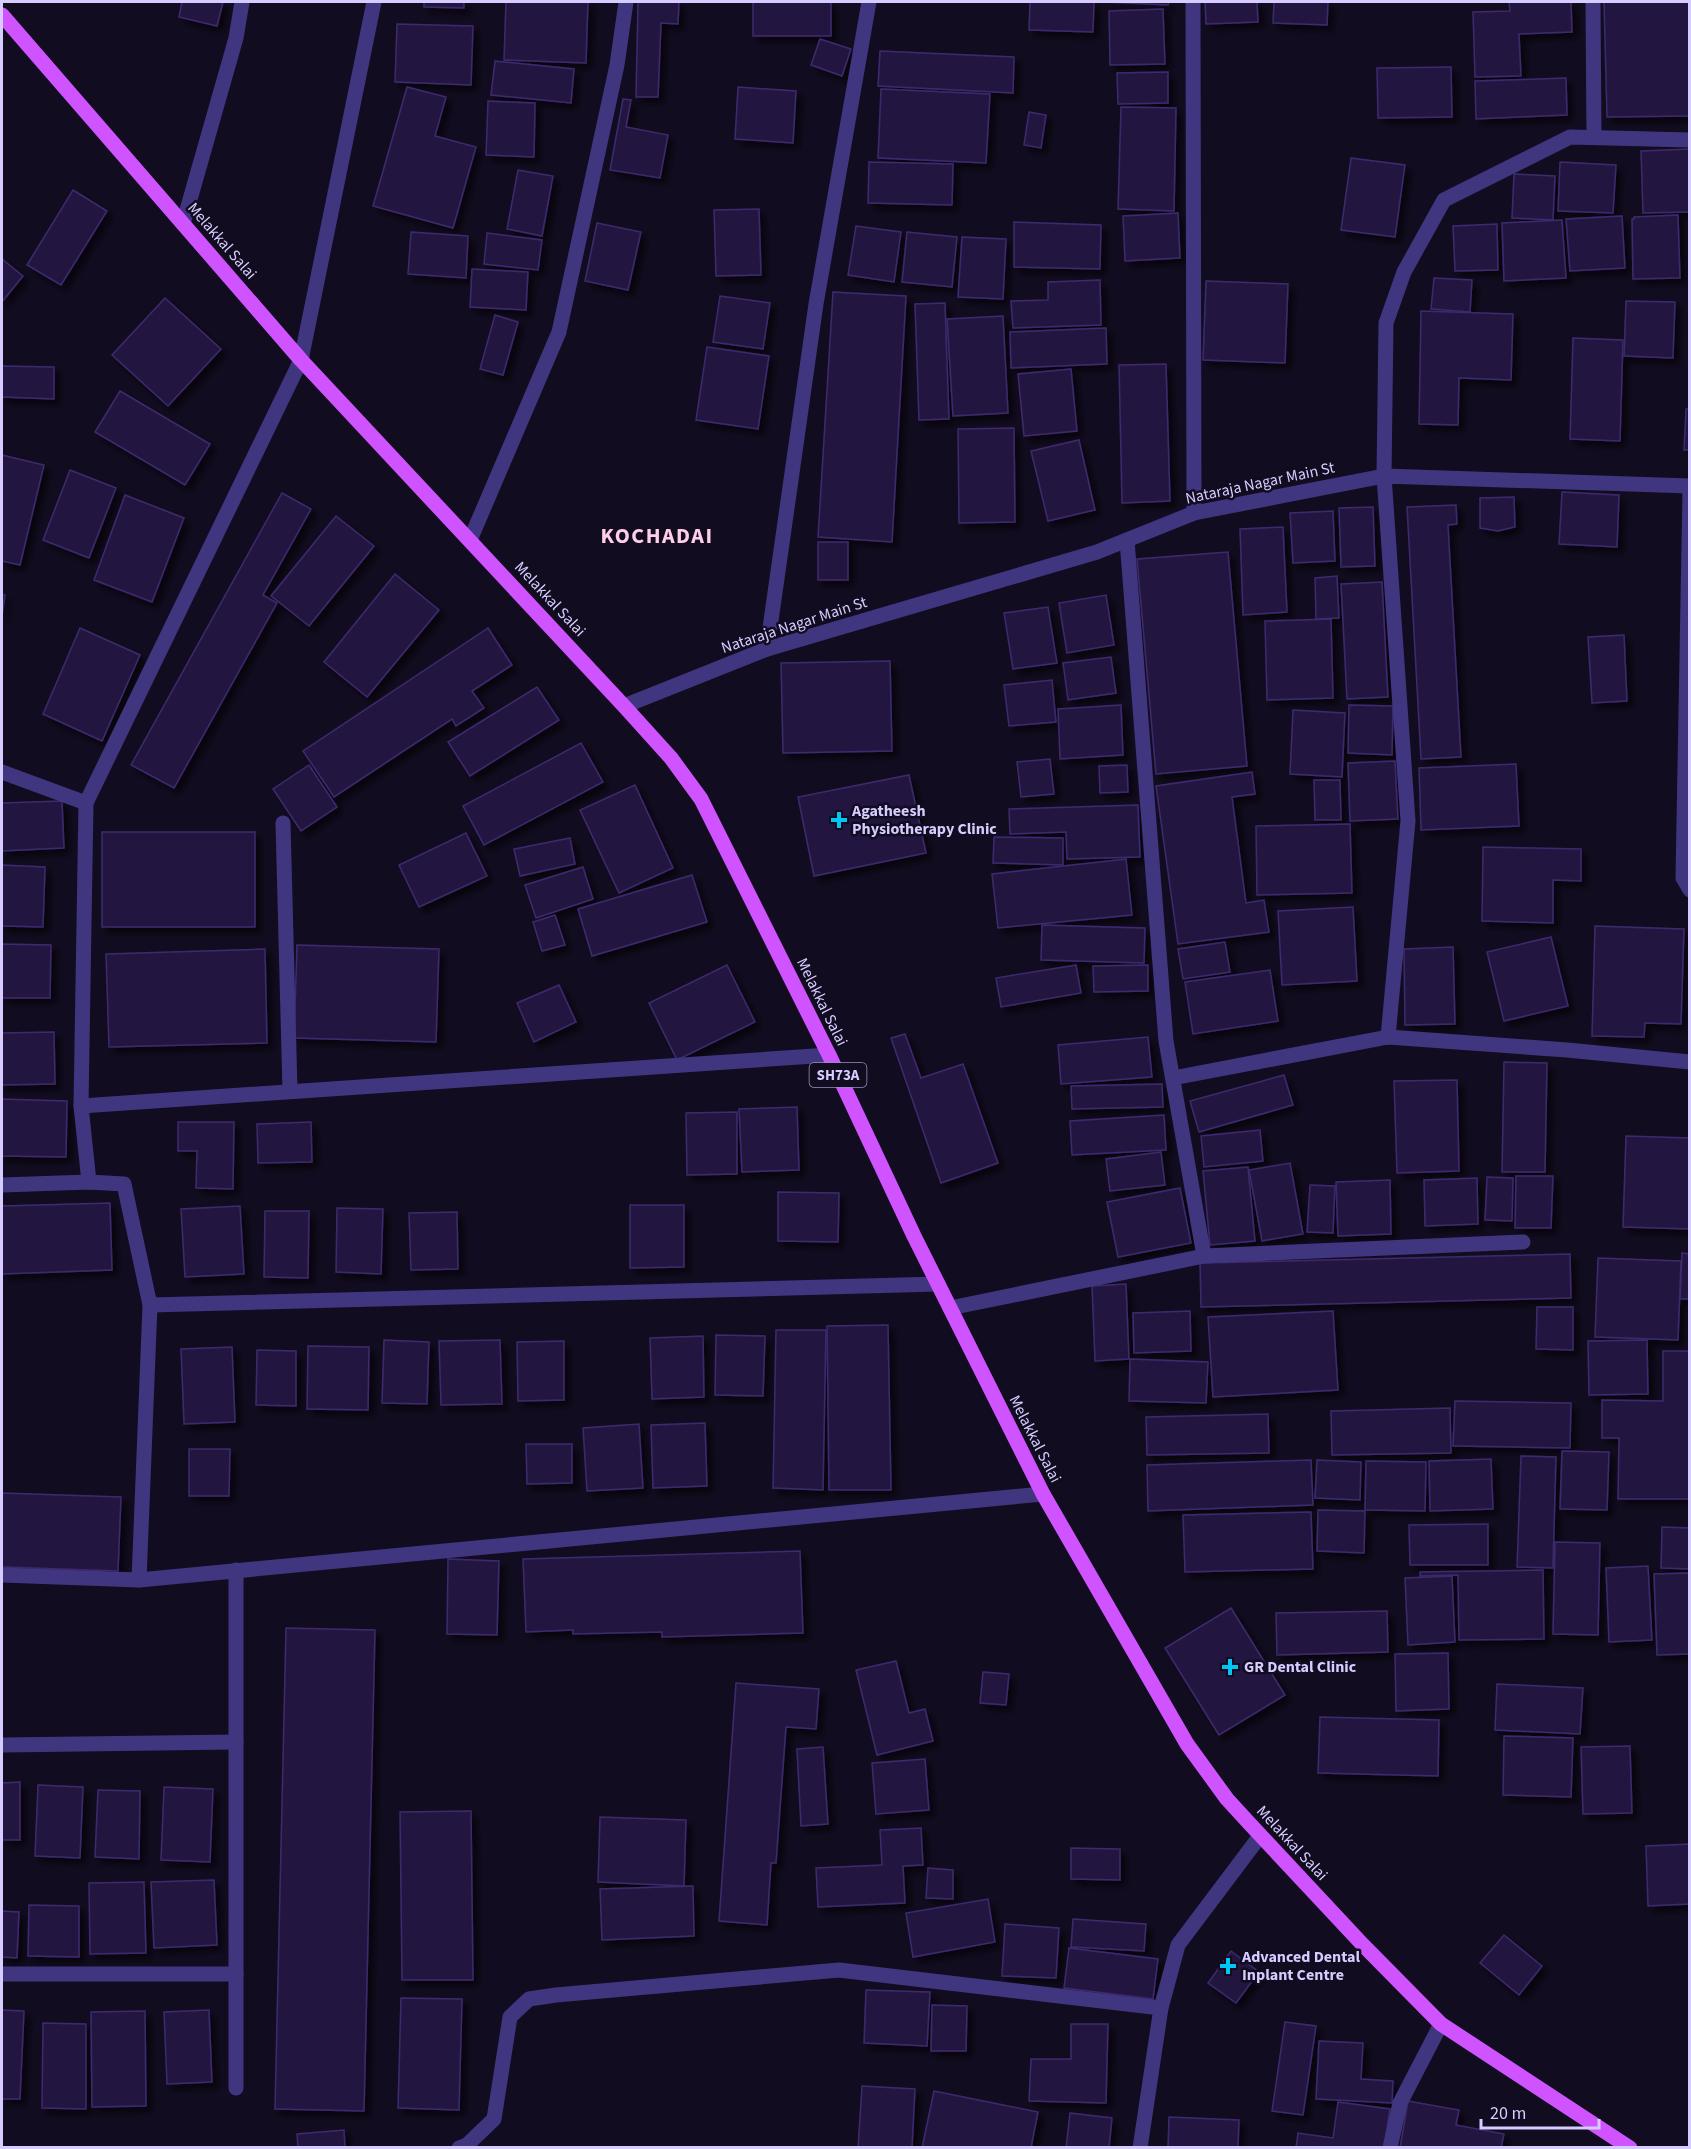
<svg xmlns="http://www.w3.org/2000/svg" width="1691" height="2149" viewBox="0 0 1691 2149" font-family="'Source Sans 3',sans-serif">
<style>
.building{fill:#241841;stroke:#3e2a6e;stroke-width:1.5;filter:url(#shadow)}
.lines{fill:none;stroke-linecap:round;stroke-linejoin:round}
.minor{stroke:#403680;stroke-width:15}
.primary{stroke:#cf53ff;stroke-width:15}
.poi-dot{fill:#00c6f7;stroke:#120c20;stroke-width:2}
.labels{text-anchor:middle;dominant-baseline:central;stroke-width:5;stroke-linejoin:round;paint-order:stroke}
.shield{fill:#120c20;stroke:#9b92bc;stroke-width:1.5}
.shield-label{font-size:15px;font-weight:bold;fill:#d6ccff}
.street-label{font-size:16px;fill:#d6ccff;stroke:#120c20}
.poi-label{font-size:16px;font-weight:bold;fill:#d6ccff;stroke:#120c20;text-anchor:start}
.district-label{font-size:22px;font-weight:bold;letter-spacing:1.5px;fill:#ffcee8;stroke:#120c20}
</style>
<defs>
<filter id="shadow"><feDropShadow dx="5.5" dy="5.5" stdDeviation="3" flood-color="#0009"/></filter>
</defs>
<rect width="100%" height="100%" fill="#120c20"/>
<g class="building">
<polygon points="182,2 223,2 217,26 179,17"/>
<polygon points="424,2 464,2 464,8 424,7"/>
<polygon points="506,2 588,2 586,63 504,60"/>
<polygon points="638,2 679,2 678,24 661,23 658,97 636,97"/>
<rect x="753" y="2" width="78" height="34"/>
<polygon points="1030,2 1094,2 1093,32 1029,30"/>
<polygon points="1103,2 1169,2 1168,5"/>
<polygon points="1205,2 1257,2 1258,22 1206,24"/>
<polygon points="1274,2 1328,2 1327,25 1273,23"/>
<polygon points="1509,2 1571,2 1572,32 1519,34 1521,76 1475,77 1473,12 1510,11"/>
<polygon points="1604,2 1690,2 1690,116 1607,117"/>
<polygon points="1163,9 1165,64 1110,65 1109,11"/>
<polygon points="397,24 473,26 471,85 395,82"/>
<polygon points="820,39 851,49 842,76 811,65"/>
<polygon points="880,51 1014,57 1013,93 878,86"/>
<polygon points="495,61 574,69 571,103 491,95"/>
<polygon points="1451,67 1452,117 1378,118 1377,68"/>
<polygon points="1168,72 1168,103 1118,104 1117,73"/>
<polygon points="1566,78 1567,115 1476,119 1475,81"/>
<polygon points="407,87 446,97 435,136 476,147 453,228 373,206"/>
<polygon points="738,87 796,91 793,143 735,139"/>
<polygon points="881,89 990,94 986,163 878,158"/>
<polygon points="623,99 631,100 626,127 668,135 660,178 610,170"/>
<polygon points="488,101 535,103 534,157 486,155"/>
<polygon points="1121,107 1176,108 1174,211 1118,209"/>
<polygon points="1029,112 1046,115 1041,148 1024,145"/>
<polygon points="1690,149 1690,212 1643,213 1641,151"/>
<polygon points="1351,158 1405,165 1395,237 1341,230"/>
<polygon points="869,162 953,164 952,205 868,203"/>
<polygon points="1560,162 1616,165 1613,213 1558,211"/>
<polygon points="518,170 553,176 542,236 507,229"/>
<polygon points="1514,174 1555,176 1553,220 1512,218"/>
<polygon points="73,190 107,211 61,285 27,265"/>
<polygon points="759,209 761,275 716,276 714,210"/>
<polygon points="1178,213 1180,258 1125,261 1123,216"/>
<polygon points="1678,215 1680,278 1633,279 1632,219 1634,219 1634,217"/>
<polygon points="1622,216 1625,268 1570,271 1566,219"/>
<polygon points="1562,220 1566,278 1504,281 1502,223"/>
<polygon points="1014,222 1101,225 1100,269 1014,267"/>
<polygon points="597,223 641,232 628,290 585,281"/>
<polygon points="1497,224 1498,270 1455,271 1453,226"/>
<polygon points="856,226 901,232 894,282 848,275"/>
<polygon points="411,232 468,236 466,278 408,274"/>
<polygon points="907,232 957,237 952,287 902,282"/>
<polygon points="487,233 542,240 538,270 484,264"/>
<polygon points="962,237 1006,239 1003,299 958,297"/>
<polygon points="2,259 23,276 2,302"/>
<polygon points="472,269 528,272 526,310 470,307"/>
<polygon points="1434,278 1472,280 1470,312 1431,309"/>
<polygon points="1100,280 1101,325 1013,328 1011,301 1048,300 1048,282"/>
<polygon points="1206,281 1288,284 1285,363 1203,360"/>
<polygon points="833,292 906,296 892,542 818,537"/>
<polygon points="720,296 770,303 763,349 713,342"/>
<polygon points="165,298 221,349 168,406 112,355"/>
<polygon points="1626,301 1675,302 1673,358 1624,356"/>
<polygon points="945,303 949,419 919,420 915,304"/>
<polygon points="1421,311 1513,314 1511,380 1459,378 1458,425 1419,424"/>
<polygon points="495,315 518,322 503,375 480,369"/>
<polygon points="1003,316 1008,413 953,416 947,319"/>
<polygon points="1106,328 1107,364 1011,368 1010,332"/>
<polygon points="1573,338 1623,340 1620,441 1570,439"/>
<polygon points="707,347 769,356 758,429 696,420"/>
<polygon points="1166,364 1170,501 1122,503 1119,365"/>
<polygon points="2,366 54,367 54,399 2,397"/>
<polygon points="1071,369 1077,431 1024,436 1018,374"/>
<polygon points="120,391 210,444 185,485 95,432"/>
<polygon points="1686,409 1690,409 1690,450 1684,450"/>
<polygon points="1014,428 1015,522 959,523 958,429"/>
<polygon points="1079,440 1095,510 1048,521 1031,451"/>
<polygon points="2,455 44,465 20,565 2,561"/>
<polygon points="70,470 116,488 89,558 43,540"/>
<polygon points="1562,492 1619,495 1617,547 1559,544"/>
<polygon points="282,493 311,509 263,595 277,603 174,788 131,765"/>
<polygon points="125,495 184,518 152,602 94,580"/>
<polygon points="1514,497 1515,527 1498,531 1480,528 1480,498"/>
<polygon points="1456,505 1457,524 1448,525 1461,757 1421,759 1407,507"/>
<polygon points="1373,507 1375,566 1341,567 1339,508"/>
<polygon points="1333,511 1335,561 1293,563 1290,513"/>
<polygon points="336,516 374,546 309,626 271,596"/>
<polygon points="1283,527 1287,612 1243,615 1240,529"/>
<rect x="818" y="542" width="30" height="38"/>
<polygon points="1228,552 1247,766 1156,774 1137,559"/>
<polygon points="395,574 439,610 367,697 324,662"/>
<polygon points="1337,576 1339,618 1316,619 1315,578"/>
<polygon points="1382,582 1388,697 1347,699 1341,584"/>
<polygon points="2,594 5,595 2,616"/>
<polygon points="1106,595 1114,645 1067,653 1059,603"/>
<polygon points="1048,607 1057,663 1013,669 1004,613"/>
<polygon points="1331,619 1333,698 1267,700 1265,621"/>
<polygon points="80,628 140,655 102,741 43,714"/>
<polygon points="488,628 512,665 472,691 484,708 456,726 452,719 334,797 303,751"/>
<polygon points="1624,635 1627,701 1592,703 1588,637"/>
<polygon points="1111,657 1116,693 1068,700 1063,663"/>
<polygon points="890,661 892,751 783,753 781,663"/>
<polygon points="1052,680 1056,722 1009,726 1004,685"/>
<polygon points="537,687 559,720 470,776 448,742"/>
<polygon points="1121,705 1123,755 1060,759 1058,709"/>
<polygon points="1349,705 1393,706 1392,755 1348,753"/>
<polygon points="1293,710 1345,713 1342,777 1290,774"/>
<polygon points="581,743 603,782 484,845 463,806"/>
<polygon points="1050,759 1054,794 1021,797 1017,762"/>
<polygon points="1395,761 1398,819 1350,821 1348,763"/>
<polygon points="1516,764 1519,826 1421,830 1419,768"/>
<polygon points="309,765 337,807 301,831 273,789"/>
<polygon points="1127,765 1128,792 1100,793 1099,766"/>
<polygon points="1252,772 1255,794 1232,797 1246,903 1264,900 1269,932 1178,944 1156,786"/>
<polygon points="909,775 926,853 814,876 798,797"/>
<polygon points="1314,780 1340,780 1341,820 1315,820"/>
<polygon points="635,785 673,868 619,893 580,810"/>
<polygon points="62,801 64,848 2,851 2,803"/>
<polygon points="1138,805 1140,857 1067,859 1066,832 1010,834 1009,809"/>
<polygon points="1350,824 1352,893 1257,895 1256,826"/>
<rect x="102" y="832" width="153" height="95"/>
<polygon points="466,833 487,876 419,907 399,865"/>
<polygon points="994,837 1063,838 1063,865 993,863"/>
<polygon points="570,838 575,864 520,876 514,849"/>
<polygon points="1483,847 1581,849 1581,881 1553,880 1553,923 1482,921"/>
<polygon points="1126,859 1132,915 998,928 992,874"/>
<polygon points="2,865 45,867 43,927 2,926"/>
<polygon points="583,867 593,899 536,918 525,885"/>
<polygon points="692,875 707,922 592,956 578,909"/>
<polygon points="1353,907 1357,981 1282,985 1278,911"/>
<polygon points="555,915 565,945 542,951 533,922"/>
<polygon points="1042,925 1145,928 1144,963 1041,960"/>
<polygon points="1595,926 1684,929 1681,1024 1645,1023 1644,1037 1592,1036"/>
<polygon points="1551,937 1568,1006 1504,1021 1487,952"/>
<polygon points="1225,942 1230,972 1183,979 1178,949"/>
<polygon points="2,944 51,945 50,998 2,998"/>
<polygon points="297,945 439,949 436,1042 294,1038"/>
<polygon points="1453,947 1455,1024 1405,1025 1404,949"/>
<polygon points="265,949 267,1043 109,1047 106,954"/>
<polygon points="727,965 755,1022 677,1060 649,1003"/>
<polygon points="1076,965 1081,993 1001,1007 996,978"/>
<polygon points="1148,965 1148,991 1094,992 1093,966"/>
<polygon points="1270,970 1278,1021 1193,1034 1185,982"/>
<polygon points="559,985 576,1022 534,1042 517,1003"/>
<polygon points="54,1032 55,1084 2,1085 2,1033"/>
<polygon points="905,1034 921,1078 963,1064 998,1163 941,1183 891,1038"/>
<polygon points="1148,1037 1152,1077 1061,1084 1058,1045"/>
<polygon points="1504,1062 1547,1063 1545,1172 1502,1172"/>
<polygon points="1284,1075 1293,1105 1199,1132 1190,1101"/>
<polygon points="1457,1080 1459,1171 1397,1173 1394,1081"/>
<polygon points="1162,1084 1163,1107 1072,1109 1071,1086"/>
<polygon points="2,1099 67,1101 66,1157 2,1156"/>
<polygon points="797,1107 799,1170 742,1172 739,1109"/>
<polygon points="737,1112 737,1174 687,1175 686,1113"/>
<polygon points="1164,1115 1166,1150 1072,1155 1070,1121"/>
<polygon points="178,1122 234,1122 233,1189 196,1188 197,1151 178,1151"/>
<polygon points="311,1122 312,1162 258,1163 257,1124"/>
<polygon points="1260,1130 1263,1161 1204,1167 1201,1136"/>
<polygon points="1626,1136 1690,1138 1690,1229 1623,1227"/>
<polygon points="1161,1152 1165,1185 1110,1191 1106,1159"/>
<polygon points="1290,1163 1303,1234 1262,1241 1249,1170"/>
<polygon points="1248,1167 1255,1241 1210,1245 1203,1171"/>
<polygon points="1516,1176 1553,1176 1551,1228 1515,1228"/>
<polygon points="1487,1177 1513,1178 1512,1221 1485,1220"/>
<polygon points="1477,1178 1478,1224 1425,1226 1424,1180"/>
<polygon points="1390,1180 1391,1234 1338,1236 1336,1182"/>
<polygon points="1310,1185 1335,1186 1333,1233 1307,1232"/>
<polygon points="1180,1188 1191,1243 1118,1257 1107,1202"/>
<polygon points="778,1192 839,1193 838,1242 778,1241"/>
<polygon points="110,1203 112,1270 2,1274 2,1206"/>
<polygon points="630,1205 684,1205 684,1267 630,1268"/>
<polygon points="240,1206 244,1274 185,1277 181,1209"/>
<polygon points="337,1208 383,1209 381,1274 336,1272"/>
<polygon points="265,1211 309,1211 308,1278 264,1277"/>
<polygon points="457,1212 458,1269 411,1270 409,1213"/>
<polygon points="1682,1253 1690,1254 1690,1299 1680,1299"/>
<polygon points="1570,1254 1571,1298 1201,1307 1200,1263"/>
<polygon points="1598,1258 1681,1261 1678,1340 1595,1337"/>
<polygon points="1126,1284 1129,1359 1095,1361 1092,1286"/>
<polygon points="1537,1307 1573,1307 1573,1350 1536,1349"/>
<polygon points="1190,1311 1191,1351 1134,1353 1133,1313"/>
<polygon points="1333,1311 1338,1390 1213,1397 1208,1317"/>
<polygon points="888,1325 891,1490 829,1490 827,1326"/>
<polygon points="776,1330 826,1330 823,1490 773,1488"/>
<polygon points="716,1335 765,1336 763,1396 715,1395"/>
<polygon points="703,1336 704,1397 652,1399 650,1338"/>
<polygon points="384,1340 429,1342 427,1404 382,1403"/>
<polygon points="500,1340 502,1404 441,1405 439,1341"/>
<polygon points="1647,1340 1648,1394 1589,1395 1588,1341"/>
<polygon points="564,1341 564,1400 518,1401 517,1342"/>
<polygon points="308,1346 369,1347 368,1410 307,1409"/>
<polygon points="232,1347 235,1422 184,1424 181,1349"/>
<polygon points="257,1350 296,1351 296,1406 256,1405"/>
<polygon points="1663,1351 1690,1351 1690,1499 1618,1499 1619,1438 1602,1438 1602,1400 1663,1401"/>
<polygon points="1130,1359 1208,1362 1206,1403 1129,1401"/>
<polygon points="1455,1401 1571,1403 1570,1448 1453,1446"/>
<polygon points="1450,1408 1451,1453 1332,1455 1331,1411"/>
<polygon points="1268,1414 1269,1453 1147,1455 1146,1417"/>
<polygon points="705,1423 707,1486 653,1488 651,1425"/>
<polygon points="639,1424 643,1488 587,1491 583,1428"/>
<polygon points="526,1444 572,1444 572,1483 527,1484"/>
<polygon points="189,1449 230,1449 229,1496 189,1496"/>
<polygon points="1562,1451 1609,1452 1607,1510 1560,1509"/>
<polygon points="1521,1456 1556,1457 1553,1568 1517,1567"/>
<polygon points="1491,1459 1493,1509 1430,1511 1429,1461"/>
<polygon points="1311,1460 1313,1505 1148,1511 1147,1465"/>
<polygon points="1317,1460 1361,1462 1360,1500 1315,1498"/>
<polygon points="1366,1461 1426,1462 1425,1511 1365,1510"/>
<polygon points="2,1493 121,1497 118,1571 2,1567"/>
<polygon points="1318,1510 1365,1511 1364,1553 1317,1551"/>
<polygon points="1311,1512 1313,1569 1185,1572 1183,1515"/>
<polygon points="1488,1524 1488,1565 1410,1565 1409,1525"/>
<polygon points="1662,1527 1690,1528 1690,1569 1661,1568"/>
<polygon points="1555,1542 1600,1543 1598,1635 1553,1634"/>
<polygon points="800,1551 803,1633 662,1637 662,1632 573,1634 573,1630 526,1632 523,1559"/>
<polygon points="448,1559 499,1561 497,1635 447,1634"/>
<polygon points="1648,1566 1652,1640 1609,1642 1606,1568"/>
<polygon points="1543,1570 1544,1639 1459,1640 1458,1575 1420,1576 1420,1572"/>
<polygon points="1690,1573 1690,1654 1657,1655 1654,1574"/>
<polygon points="1452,1576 1455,1642 1408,1645 1405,1578"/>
<polygon points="1231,1608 1285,1695 1219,1735 1165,1648"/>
<polygon points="1387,1611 1388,1652 1277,1655 1276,1613"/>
<polygon points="286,1628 375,1630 364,2111 275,2109"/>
<polygon points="1448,1653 1449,1709 1396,1711 1395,1654"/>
<polygon points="896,1661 909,1713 925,1709 933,1741 877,1755 856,1670"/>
<polygon points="983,1672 1009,1674 1006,1705 980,1703"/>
<polygon points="736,1683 819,1689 816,1729 786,1727 776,1863 771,1863 767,1925 719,1921"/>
<polygon points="1497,1684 1583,1688 1580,1734 1495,1730"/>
<polygon points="1320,1717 1439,1720 1438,1776 1318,1773"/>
<polygon points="1504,1736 1573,1738 1571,1797 1503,1795"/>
<polygon points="1630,1746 1632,1813 1583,1814 1581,1747"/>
<polygon points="823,1747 828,1824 801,1826 797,1749"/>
<polygon points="925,1759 929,1810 876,1814 872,1763"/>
<polygon points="20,1782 20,1840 2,1840 2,1783"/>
<polygon points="38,1785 83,1787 80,1858 35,1856"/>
<polygon points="164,1787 213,1789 210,1862 161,1860"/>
<polygon points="98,1790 140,1791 139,1859 95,1857"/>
<polygon points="471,1811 473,1980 402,1980 400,1812"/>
<polygon points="600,1817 686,1820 684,1886 598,1882"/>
<polygon points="921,1828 923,1865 903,1866 905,1903 818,1907 816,1868 882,1865 880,1830"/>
<polygon points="1690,1844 1690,1904 1648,1906 1646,1846"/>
<polygon points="1071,1848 1120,1849 1120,1880 1071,1879"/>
<polygon points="928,1868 953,1870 953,1899 926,1898"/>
<polygon points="214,1880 217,1945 154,1948 151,1882"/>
<polygon points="144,1882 146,1953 90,1954 89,1883"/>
<polygon points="693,1886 694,1936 602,1940 600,1889"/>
<polygon points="988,1899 995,1942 913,1957 906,1913"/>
<polygon points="29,1905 79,1906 79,1957 28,1956"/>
<polygon points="2,1911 19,1912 17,1958 2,1957"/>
<polygon points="1073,1919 1146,1924 1144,1951 1071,1947"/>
<polygon points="1005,1924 1059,1928 1056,1978 1002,1976"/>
<polygon points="1504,1935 1542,1966 1519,1995 1480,1963"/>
<polygon points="1069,1948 1158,1959 1153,1999 1064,1988"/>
<polygon points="1231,1951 1259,1972 1236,2003 1208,1983"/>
<polygon points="866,1990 930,1992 927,2046 864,2043"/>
<polygon points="401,1998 462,1999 459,2110 398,2108"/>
<polygon points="932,2005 967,2006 966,2051 931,2051"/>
<polygon points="2,2010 24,2011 20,2099 2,2099"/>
<polygon points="209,2010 212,2082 167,2084 164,2012"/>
<polygon points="145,2011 146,2106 92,2107 91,2012"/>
<polygon points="1285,2022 1316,2026 1303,2115 1272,2111"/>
<polygon points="43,2023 86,2024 86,2109 42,2108"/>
<polygon points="1071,2024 1108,2024 1106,2103 1029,2101 1031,2059 1071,2059"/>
<polygon points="1319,2041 1363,2043 1361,2079 1393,2081 1392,2103 1316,2099"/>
<polygon points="862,2086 915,2089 912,2148 858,2148"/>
<polygon points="934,2091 1038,2112 1031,2148 922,2148"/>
<polygon points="1408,2101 1459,2110 1456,2125 1504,2134 1501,2148 1400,2148"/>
<polygon points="1338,2102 1390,2109 1384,2148 1296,2148 1298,2133 1333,2138"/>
<polygon points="1070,2113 1112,2118 1109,2148 1066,2148"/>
<polygon points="1169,2117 1239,2120 1238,2148 1168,2148"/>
<polygon points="344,2130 345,2148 298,2148 297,2134"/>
</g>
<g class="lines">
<g class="minor">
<polyline points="1193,2 1194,513"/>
<polyline points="1593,2 1594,137"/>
<polyline points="183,224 236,38 242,2"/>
<polyline points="1690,490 1683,878 1690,890"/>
<polyline points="470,540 559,332 617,65 626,2"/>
<polyline points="1127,540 1166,1041 1204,1256"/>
<polyline points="767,649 816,304 869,2"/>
<polyline points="624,706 767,649 1097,552 1194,513 1384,476 1386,323 1404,272 1444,200 1570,137 1690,140"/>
<polyline points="2,772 86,803 301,360 374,2"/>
<polyline points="86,803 81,1106 89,1182"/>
<polyline points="283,823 290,1091"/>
<polyline points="1388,1037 1408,821 1384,476 1690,486"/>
<polyline points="1173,1078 1388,1037 1567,1050 1690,1062"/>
<polyline points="81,1106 829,1055"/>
<polyline points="2,1185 89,1182 124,1184 150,1305 139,1580 1043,1494"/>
<polyline points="150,1305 938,1284"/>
<polyline points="950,1308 1204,1256 1523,1242"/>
<polyline points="2,1575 139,1580"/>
<polyline points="2,1745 236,1742"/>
<polyline points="2,1974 236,1974"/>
<polyline points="236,2088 236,1570"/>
<polyline points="459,2148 467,2145 494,2119 510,2017 529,1999 556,1995 839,1970 1161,2008"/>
<polyline points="1140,2148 1161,2008 1178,1945 1260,1836"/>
<polyline points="1390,2148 1400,2103 1441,2024"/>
</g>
<polyline class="primary" points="2,15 301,360 624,706 671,758 701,799 829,1055 914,1236 1043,1494 1187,1744 1227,1799 1249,1823 1363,1945 1441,2024 1630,2148"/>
</g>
<g class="poi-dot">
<path d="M836 811h6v6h6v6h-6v6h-6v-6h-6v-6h6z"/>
<path d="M1227 1658h6v6h6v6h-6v6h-6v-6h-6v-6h6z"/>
<path d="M1225 1957h6v6h6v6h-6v6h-6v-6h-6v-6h6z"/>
</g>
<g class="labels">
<rect class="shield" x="809.5" y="1063" width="57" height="24" rx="4.5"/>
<g class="shield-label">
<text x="838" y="1075">SH73A</text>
</g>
<g class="street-label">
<text transform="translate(222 241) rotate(49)">Melakkal Salai</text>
<text transform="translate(1260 483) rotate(-12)">Nataraja Nagar Main St</text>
<text transform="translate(550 599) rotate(47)">Melakkal Salai</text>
<text transform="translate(794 625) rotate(-18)">Nataraja Nagar Main St</text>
<text transform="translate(822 1002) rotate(64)">Melakkal Salai</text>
<text transform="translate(1035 1439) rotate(63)">Melakkal Salai</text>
<text transform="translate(1292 1843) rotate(47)">Melakkal Salai</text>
</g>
<g class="poi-label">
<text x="852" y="811">Agatheesh<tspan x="852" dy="18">Physiotherapy Clinic</tspan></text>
<text x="1244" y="1667">GR Dental Clinic</text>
<text x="1242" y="1957">Advanced Dental<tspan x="1242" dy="18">Inplant Centre</tspan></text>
</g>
<g class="district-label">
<text x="657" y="536">KOCHADAI</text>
</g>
</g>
<rect width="1691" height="2149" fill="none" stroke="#d6ccff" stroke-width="6"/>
<path d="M1481 2119v9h118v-9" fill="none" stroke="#d6ccff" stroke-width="3"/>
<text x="1490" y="2119" font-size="18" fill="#d6ccff" stroke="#120c20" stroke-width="4.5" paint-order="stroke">20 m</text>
</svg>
